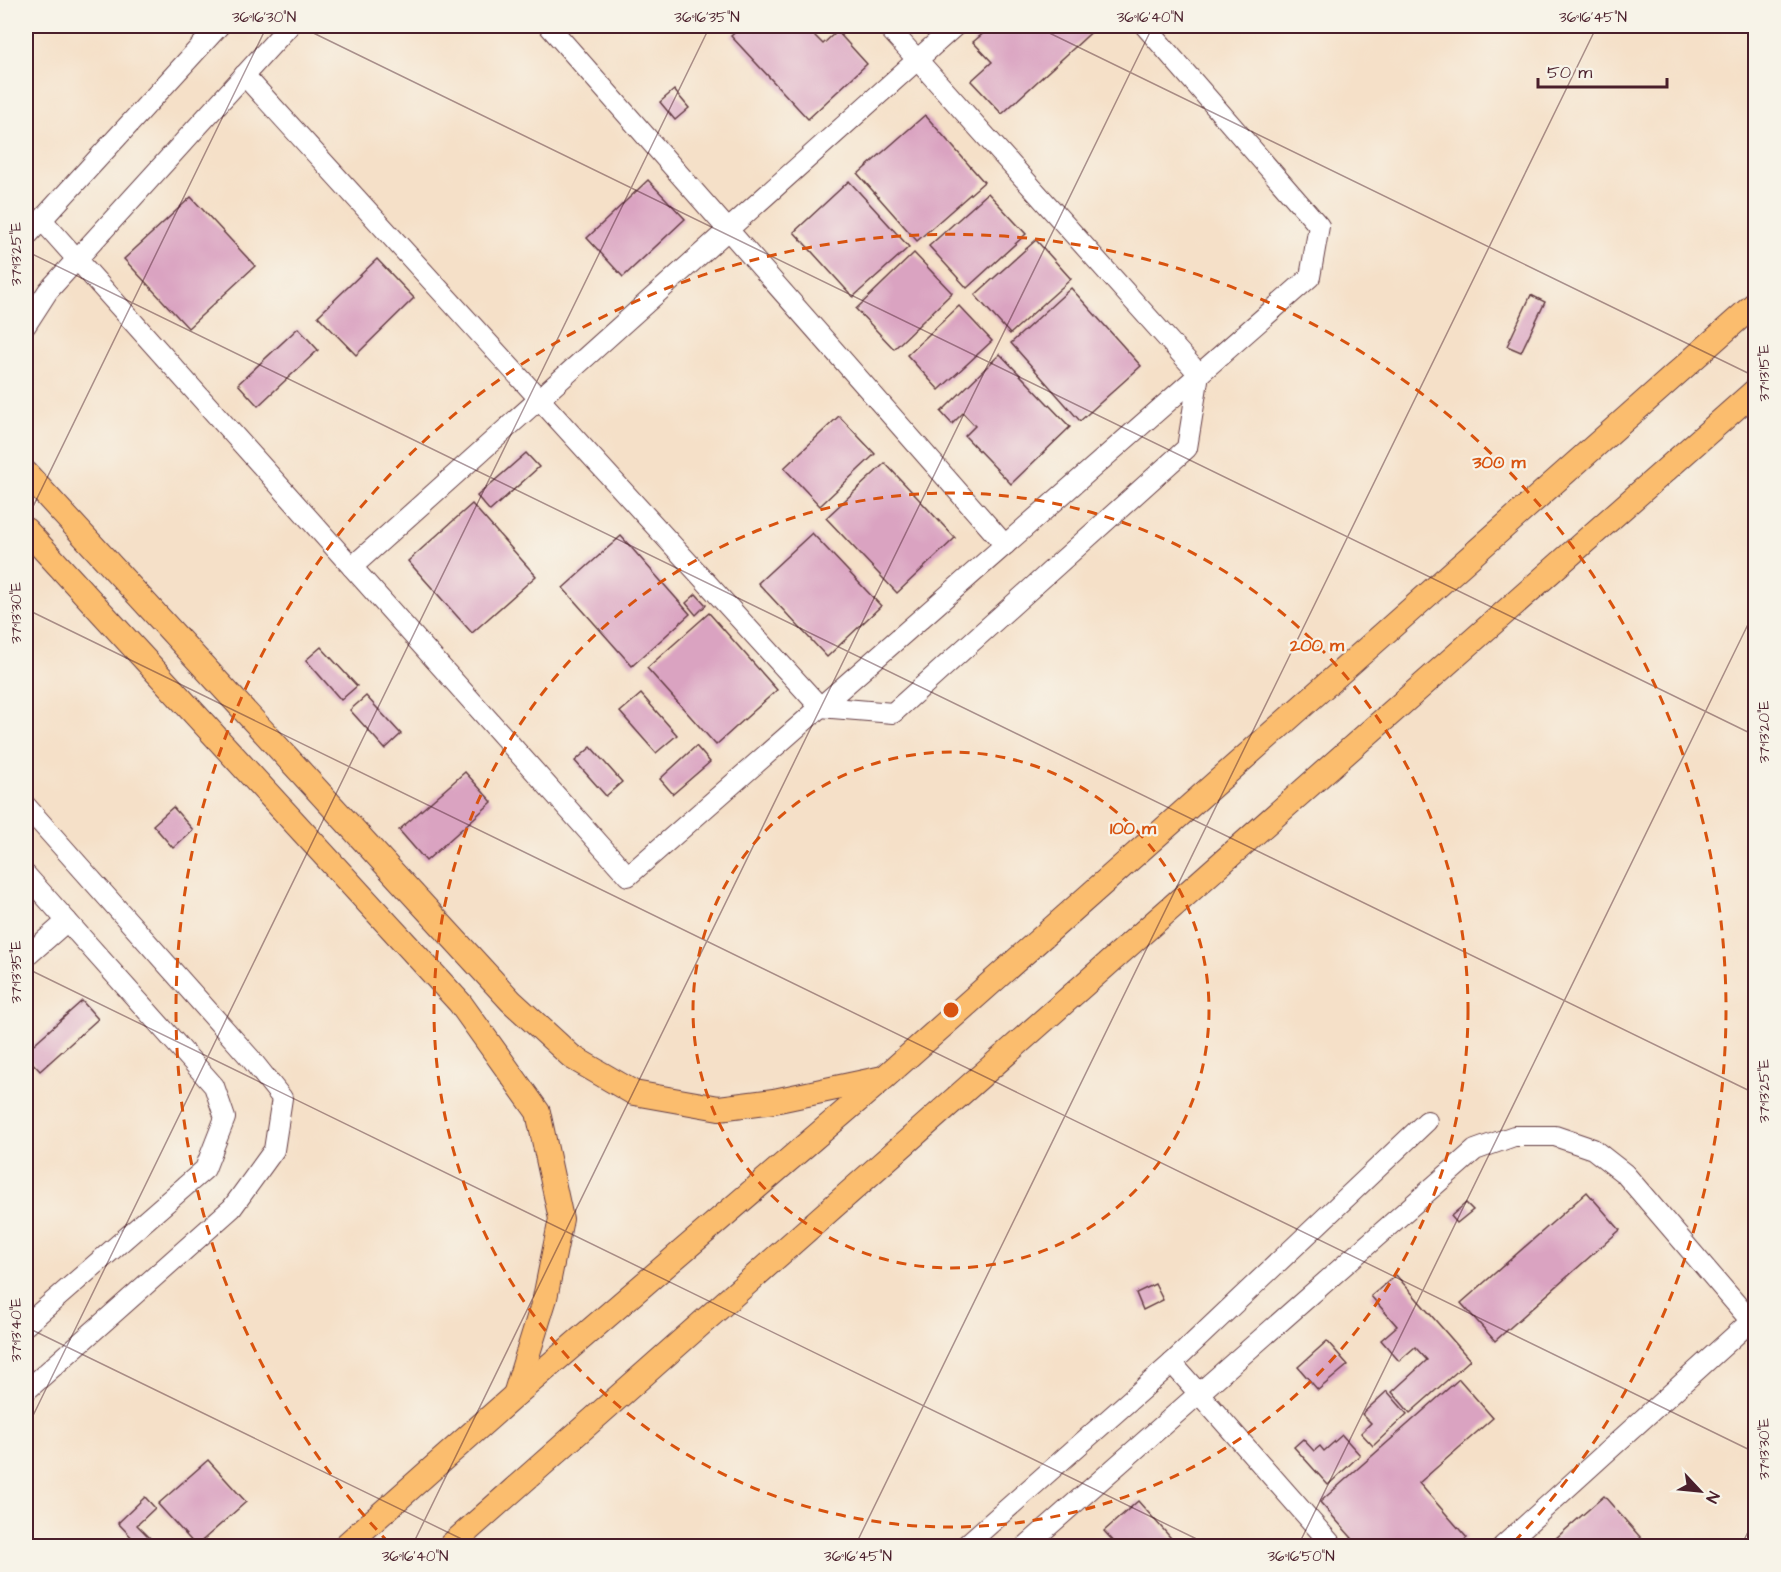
<svg xmlns="http://www.w3.org/2000/svg" width="1781" height="1572" viewBox="0 0 1781 1572" font-family="'Architects Daughter',sans-serif">
<style>
.building{fill:#daa3c1}
.lines{fill:none;stroke-linecap:round;stroke-linejoin:round}
.minor-casing{stroke:#643c43;stroke-width:22}
.major-casing{stroke:#643c43;stroke-width:26}
.minor{stroke:#fff;stroke-width:20}
.major{stroke:#fbbd6e;stroke-width:24}
.ticks{fill:none;stroke:#4a1f2b;stroke-width:1.5;stroke-opacity:0.45}
.ring{fill:none;stroke:#d8530f;stroke-width:3;stroke-dasharray:10 8}
.centre{fill:#d8530f;stroke:#f7f3e8;stroke-width:3}
.ring-label{font-size:18px;text-anchor:middle;font-weight:bold;fill:#d8530f;stroke:#f7f3e8;stroke-width:4.5;stroke-linejoin:round;paint-order:stroke}
.neatline{fill:none;stroke:#4a1f2b;stroke-width:2}
.ticks-label{font-size:15px;text-anchor:middle;fill:#4a1f2b}
</style>
<rect width="100%" height="100%" fill="#f7f3e8"/>
<filter id="ink" filterUnits="userSpaceOnUse"><feTurbulence type="fractalNoise" baseFrequency=".0167" numOctaves="2"/><feDisplacementMap in="SourceGraphic" scale="12" xChannelSelector="R" yChannelSelector="G"/><feConvolveMatrix kernelMatrix="1 2 1 2 8 2 1 2 1" color-interpolation-filters="sRGB"/></filter>
<filter id="wash" filterUnits="userSpaceOnUse"><feTurbulence type="fractalNoise" baseFrequency=".008" numOctaves="4" result="noise"/><feDisplacementMap in="SourceGraphic" scale="24" xChannelSelector="R" yChannelSelector="G"/><feGaussianBlur stdDeviation="1.35" result="paint"/><feColorMatrix in="noise" values="0 0 0 0 0 0 0 0 0 0 0 0 0 0 0 0 0 1.4 0 .05"/><feComposite in="paint" operator="in"/></filter>
<g filter="url(#wash)">
<rect width="100%" height="100%" fill="#f5e0c8"/>
<g id="blocks">
<g class="building">
<polygon points="742,26 805,26 823,44 837,31 867,64 808,119 731,36"/>
<polygon points="992,26 1022,26 1025,29 1030,26 1098,26 1002,114 971,81 992,62 973,42"/>
<polygon points="674,90 689,108 675,120 660,102"/>
<polygon points="925,115 984,182 917,241 858,174"/>
<polygon points="648,180 685,219 623,277 587,238"/>
<polygon points="849,181 909,247 853,297 794,232"/>
<polygon points="988,193 1026,234 967,288 929,246"/>
<polygon points="191,197 255,266 188,328 124,259"/>
<polygon points="1036,240 1071,279 1010,334 975,295"/>
<polygon points="914,253 952,293 894,349 856,309"/>
<polygon points="377,259 414,298 356,355 318,316"/>
<polygon points="1071,288 1141,366 1080,421 1011,343"/>
<polygon points="1531,295 1545,302 1521,352 1507,346"/>
<polygon points="959,306 992,341 939,390 907,355"/>
<polygon points="298,328 318,350 258,406 238,384"/>
<polygon points="1000,354 1070,427 1011,484 965,436 975,426 963,413 952,424 941,412"/>
<polygon points="839,416 875,454 820,506 784,468"/>
<polygon points="526,453 539,467 490,511 477,496"/>
<polygon points="885,463 955,538 897,593 826,518"/>
<polygon points="472,504 536,576 472,633 408,561"/>
<polygon points="812,533 881,606 827,657 758,583"/>
<polygon points="621,536 690,614 632,666 563,588"/>
<polygon points="696,594 706,605 696,615 686,603"/>
<polygon points="709,613 777,690 716,745 647,668"/>
<polygon points="321,647 357,686 341,700 306,660"/>
<polygon points="641,694 677,735 656,753 620,712"/>
<polygon points="366,696 401,734 385,749 350,710"/>
<polygon points="696,746 710,762 673,794 660,779"/>
<polygon points="591,747 622,782 606,796 575,761"/>
<polygon points="465,772 492,802 426,861 399,830"/>
<polygon points="173,807 193,830 173,848 153,825"/>
<polygon points="82,1001 98,1019 40,1071 26,1056 26,1051"/>
<polygon points="1587,1192 1620,1230 1495,1341 1461,1303"/>
<polygon points="1466,1203 1473,1210 1457,1223 1451,1216"/>
<polygon points="1396,1275 1470,1360 1410,1413 1392,1392 1427,1360 1415,1347 1399,1361 1381,1340 1397,1326 1371,1296"/>
<polygon points="1155,1284 1163,1300 1143,1310 1136,1293"/>
<polygon points="1327,1341 1348,1365 1318,1390 1298,1367"/>
<polygon points="1459,1379 1493,1418 1419,1483 1467,1538 1457,1546 1359,1546 1320,1502"/>
<polygon points="1387,1391 1407,1414 1373,1446 1361,1433 1371,1423 1362,1414"/>
<polygon points="1342,1435 1360,1455 1328,1485 1294,1447 1303,1439 1314,1451 1320,1446 1324,1451"/>
<polygon points="208,1460 246,1502 196,1546 158,1504"/>
<polygon points="1604,1496 1648,1546 1547,1546"/>
<polygon points="145,1497 155,1508 137,1525 150,1538 140,1546 118,1523"/>
<polygon points="1138,1501 1178,1546 1118,1546 1104,1531"/>
</g>
</g>
</g>
<g filter="url(#ink)">
<use href="#blocks" fill-opacity="0" stroke="#643c43" stroke-width="1.5"/>
<g class="lines">
<g class="minor-casing">
<g id="minor">
<polyline points="549,26 1005,545"/>
<polyline points="244,75 820,707 893,713 1187,448 1199,374 887,26"/>
<polyline points="42,220 628,876 1310,277 1319,226 1145,26"/>
<polyline points="26,237 219,26"/>
<polyline points="26,325 48,291 289,26"/>
<polyline points="352,567 955,26"/>
<polyline points="26,806 251,1059 282,1098 274,1150 232,1208 26,1391"/>
<polyline points="26,875 214,1086 225,1118 205,1169 26,1325"/>
<polyline points="26,957 67,921"/>
<polyline points="1172,1363 1333,1546"/>
<polyline points="965,1546 1172,1363 1427,1121"/>
<polyline points="1026,1546 1475,1150 1514,1136 1555,1136 1593,1149 1625,1174 1756,1327"/>
<polyline points="1503,1546 1751,1321"/>
</g>
</g>
<g class="major-casing">
<g id="major">
<polyline points="26,473 511,1001 572,1057 634,1093 719,1108 774,1101 883,1078"/>
<polyline points="26,530 460,1003 538,1112 561,1219 545,1298 515,1395"/>
<polyline points="345,1546 514,1396 885,1077 1756,303"/>
<polyline points="450,1546 1756,390"/>
</g>
</g>
<use href="#minor" class="minor"/>
<use href="#major" class="major"/>
</g>
</g>
<path class="ticks" d="M299,26l1457,710M1035,26l721,351M26,251l1730,843M26,521l241,-495M26,609l1730,844M26,968l1185,578M26,1327l450,219M26,1430l684,-1404M412,1546l741,-1520M855,1546l742,-1520M1298,1546l458,-938M1741,1546l15,-30"/>
<g class="ring">
<circle cx="951" cy="1010" r="258"/>
<circle cx="951" cy="1010" r="517"/>
<path d="M389 1543A775 775 0 1 1 1513 1543"/>
</g>
<circle cx="951" cy="1010" r="9" class="centre"/>
<g class="ring-label">
<text x="1499" y="468">300 m</text>
<text x="1317" y="651">200 m</text>
<text x="1133" y="834">100 m</text>
</g>
<rect width="1781" height="1572" fill="none" stroke="#f7f3e8" stroke-width="66"/>
<g transform="translate(1700 1491) rotate(116)" stroke="#f7f3e8" stroke-width="4.5" paint-order="stroke">
<path d="M0-4.5L10 22L0 15L-10 22Z" fill="#4a1f2b"/>
<text y="-9" font-size="16" font-weight="bold" text-anchor="middle" fill="#4a1f2b">N</text>
</g>
<path d="M1538 78v9h129v-9" fill="none" stroke="#4a1f2b" stroke-width="3"/>
<text x="1547" y="78" font-size="18" fill="#4a1f2b" stroke="#f7f3e8" stroke-width="4.5" paint-order="stroke">50 m</text>
<rect x="33" y="33" width="1715" height="1506" class="neatline"/>
<g class="ticks-label">
<text x="264" y="22">36°16'30"N</text>
<text x="707" y="22">36°16'35"N</text>
<text x="1150" y="22">36°16'40"N</text>
<text x="1593" y="22">36°16'45"N</text>
<text transform="translate(16 254) rotate(-90)" y="5">37°13'25"E</text>
<text transform="translate(1764 373) rotate(-90)" y="5">37°13'15"E</text>
<text transform="translate(16 613) rotate(-90)" y="5">37°13'30"E</text>
<text transform="translate(1764 732) rotate(-90)" y="5">37°13'20"E</text>
<text transform="translate(16 972) rotate(-90)" y="5">37°13'35"E</text>
<text transform="translate(1764 1091) rotate(-90)" y="5">37°13'25"E</text>
<text transform="translate(16 1330) rotate(-90)" y="5">37°13'40"E</text>
<text transform="translate(1764 1449) rotate(-90)" y="5">37°13'30"E</text>
<text x="415" y="1561">36°16'40"N</text>
<text x="858" y="1561">36°16'45"N</text>
<text x="1301" y="1561">36°16'50"N</text>
</g>
</svg>
